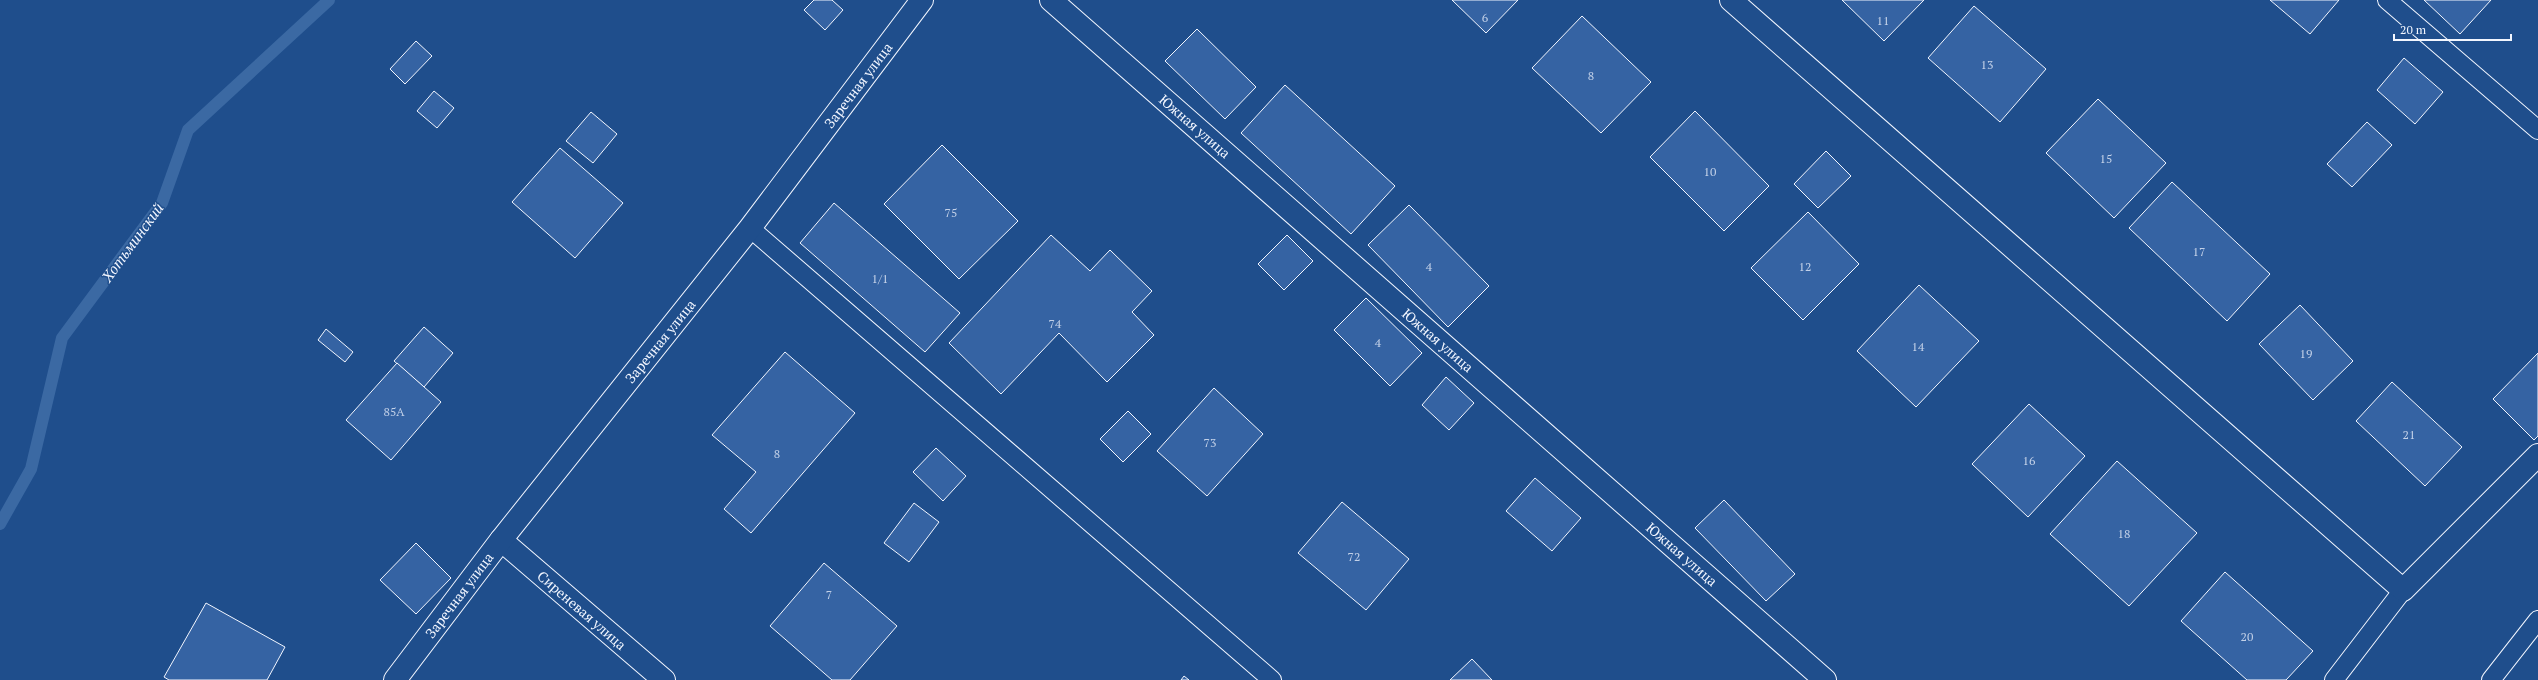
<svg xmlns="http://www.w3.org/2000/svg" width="2538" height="680" viewBox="0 0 2538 680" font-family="'PT Serif',serif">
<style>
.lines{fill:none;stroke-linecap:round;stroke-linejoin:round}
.stream{stroke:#3b69a3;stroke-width:12}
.building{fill:#3563a3;stroke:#f2f6ff}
.lane-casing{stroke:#f2f6ff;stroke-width:20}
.street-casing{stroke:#f2f6ff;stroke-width:24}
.lane{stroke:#1f4e8c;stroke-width:18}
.street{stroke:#1f4e8c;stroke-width:22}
.labels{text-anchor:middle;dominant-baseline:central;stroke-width:3;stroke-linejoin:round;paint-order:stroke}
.number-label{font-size:12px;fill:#c3d1e8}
.street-label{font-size:14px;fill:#f2f6ff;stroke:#1f4e8c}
.water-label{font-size:15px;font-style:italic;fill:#f2f6ff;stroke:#1f4e8c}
</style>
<rect width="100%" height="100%" fill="#1f4e8c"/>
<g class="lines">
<polyline class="stream" points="0,524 31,469 62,338 162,203 188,130 329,0"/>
</g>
<g class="building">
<polygon points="814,0 832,0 843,10 825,30 804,10"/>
<polygon points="1452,0 1518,0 1486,33"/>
<polygon points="1842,0 1924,0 1884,41"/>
<polygon points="2270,0 2339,0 2310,34"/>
<polygon points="2424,0 2491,0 2460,34"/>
<polygon points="1974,6 2046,69 2000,122 1928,58"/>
<polygon points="1582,16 1651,82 1601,133 1532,68"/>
<polygon points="1197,29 1256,87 1225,119 1165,61"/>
<polygon points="416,41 432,56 405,84 390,69"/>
<polygon points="2404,58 2443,92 2415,124 2377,90"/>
<polygon points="1285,85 1395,186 1351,234 1241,133"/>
<polygon points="434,91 454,108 437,128 417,111"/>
<polygon points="2098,99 2166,163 2114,218 2046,153"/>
<polygon points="1695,111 1769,186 1724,231 1650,157"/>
<polygon points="591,112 617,134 593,163 566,141"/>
<polygon points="2367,122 2392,145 2352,187 2327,164"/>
<polygon points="942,145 1018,221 959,279 884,204"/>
<polygon points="560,148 623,203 575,258 512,202"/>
<polygon points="1826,151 1851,176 1818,208 1794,184"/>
<polygon points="2172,182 2270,274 2227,321 2129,228"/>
<polygon points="834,203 960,313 925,352 800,243"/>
<polygon points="1409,205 1489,286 1448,327 1368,245"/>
<polygon points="1808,212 1859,264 1803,320 1751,268"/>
<polygon points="1051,235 1090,271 1110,250 1152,291 1132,312 1154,335 1107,382 1059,333 1001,394 949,343"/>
<polygon points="1287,235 1313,261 1284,290 1258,264"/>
<polygon points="1919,285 1979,341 1916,407 1857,351"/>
<polygon points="1366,298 1422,353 1390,386 1334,330"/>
<polygon points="2300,305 2353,361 2313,400 2259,344"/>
<polygon points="424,327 453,353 424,387 394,361"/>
<polygon points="326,329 353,352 345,362 318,340"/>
<polygon points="785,352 855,413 751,533 724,509 756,472 712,435"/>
<polygon points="2538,353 2538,436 2534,440 2493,399"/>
<polygon points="397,363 441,402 391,460 346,420"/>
<polygon points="1446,377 1474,403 1449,430 1422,405"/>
<polygon points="2392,382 2462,447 2425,486 2356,421"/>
<polygon points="1214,388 1263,434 1207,496 1157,451"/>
<polygon points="2029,404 2085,456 2028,517 1972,464"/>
<polygon points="1128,411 1151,434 1123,462 1100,439"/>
<polygon points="936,448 966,476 943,501 913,472"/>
<polygon points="2117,461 2197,533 2129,606 2050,534"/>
<polygon points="1535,478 1581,518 1552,551 1506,511"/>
<polygon points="1724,500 1795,574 1766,601 1695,528"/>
<polygon points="1342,502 1409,559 1366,610 1298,553"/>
<polygon points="914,503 939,522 909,562 884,543"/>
<polygon points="416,543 451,578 416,614 380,580"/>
<polygon points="824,563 897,626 850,680 832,680 770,626"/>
<polygon points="2225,572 2313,651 2286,680 2247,680 2181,621"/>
<polygon points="206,603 285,647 267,680 169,680 164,677"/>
<polygon points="1472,659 1492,680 1450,680"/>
<polygon points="1184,676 1189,680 1181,680"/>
</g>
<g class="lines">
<g class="lane-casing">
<g id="lane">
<polyline points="2387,0 2538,130"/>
<polyline points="750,228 1272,680"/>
<polyline points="2334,680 2403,590"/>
<polyline points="2491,680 2538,620"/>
</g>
</g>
<g class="street-casing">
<g id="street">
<polyline points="1051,0 1825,680"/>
<polyline points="1731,0 2403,590 2538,455"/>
<polyline points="501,540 664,680"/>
<polyline points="395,680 501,540 750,228 922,0"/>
</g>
</g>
<use href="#lane" class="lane"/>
<use href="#street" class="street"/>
</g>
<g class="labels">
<g class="number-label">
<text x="1485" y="17">6</text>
<text x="1883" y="20">11</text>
<text x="1987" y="64">13</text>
<text x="1591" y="75">8</text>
<text x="2106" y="158">15</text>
<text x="1710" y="171">10</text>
<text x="951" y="212">75</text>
<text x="2199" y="251">17</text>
<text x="1429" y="266">4</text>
<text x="1805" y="266">12</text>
<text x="880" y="278">1/1</text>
<text x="1055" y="323">74</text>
<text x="1378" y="342">4</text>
<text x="1918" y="346">14</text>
<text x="2306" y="353">19</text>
<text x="394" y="411">85А</text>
<text x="2409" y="434">21</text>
<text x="1210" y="442">73</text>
<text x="777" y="453">8</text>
<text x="2029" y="460">16</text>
<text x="2124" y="533">18</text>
<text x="1354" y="556">72</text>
<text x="829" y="594">7</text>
<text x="2247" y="636">20</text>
</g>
<g class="street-label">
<text transform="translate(858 85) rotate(-53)">Заречная улица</text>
<text transform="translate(1195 126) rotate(41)">Южная улица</text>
<text transform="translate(1438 340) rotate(41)">Южная улица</text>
<text transform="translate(660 341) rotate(-51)">Заречная улица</text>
<text transform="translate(1682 554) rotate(41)">Южная улица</text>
<text transform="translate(459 595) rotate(-53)">Заречная улица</text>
<text transform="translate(582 610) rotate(41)">Сиреневая улица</text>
</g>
<g class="water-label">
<text transform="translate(132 242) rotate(-54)">Хотьминский</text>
</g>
</g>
<path d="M2394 34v6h117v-6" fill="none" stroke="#f2f6ff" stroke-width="2"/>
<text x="2400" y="34" font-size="12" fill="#f2f6ff" stroke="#1f4e8c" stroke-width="3" paint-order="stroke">20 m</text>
</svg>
